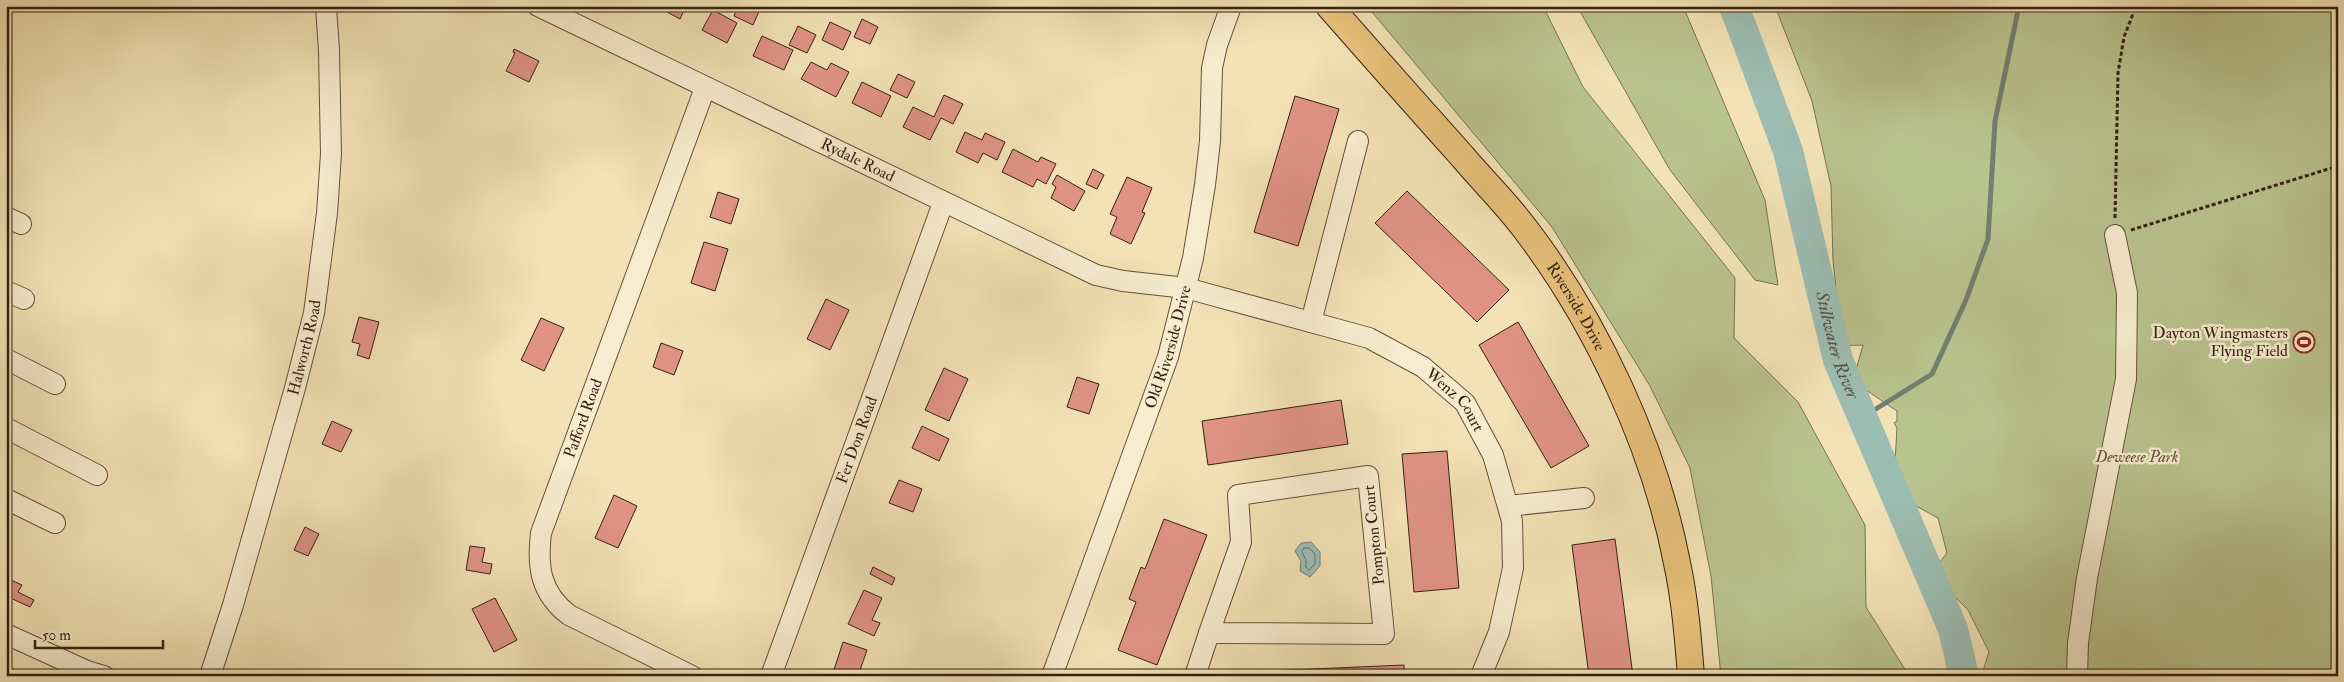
<svg xmlns="http://www.w3.org/2000/svg" width="2344" height="682" viewBox="0 0 2344 682" font-family="'IM FELL Double Pica',serif">
<style>
.green{fill:#b9c38e;stroke:#777250}
.water{fill:#9cbdb2;stroke:#737f72}
.lines{fill:none;stroke-linecap:round;stroke-linejoin:round}
.shore{stroke:#686f62;stroke-width:1}
.stream{stroke:#737f72;stroke-width:5}
.river{stroke:#9cbdb2;stroke-width:30}
.building{fill:#e09384;stroke:#352111}
.minor-casing{stroke:#64513a;stroke-width:22}
.major-casing{stroke:#352111;stroke-width:28}
.path{stroke:#352111;stroke-width:3;stroke-dasharray:4 2.5;stroke-linecap:butt}
.minor{stroke:#f7eccf;stroke-width:20}
.major{stroke:#e9c17a;stroke-width:26}
.labels{text-anchor:middle;dominant-baseline:central;stroke-width:5;stroke-linejoin:round;paint-order:stroke}
.street-label{font-size:16px;fill:#352111;stroke:#f7eccf}
.poi-label{font-size:16px;fill:#352111;stroke:#f7eccf;text-anchor:end}
.park-label{font-size:16px;font-style:italic;fill:#5d5236;stroke:#f7eccf}
.water-label{font-size:18px;font-style:italic;fill:#545041;stroke:#f7eccf}
</style>
<rect width="100%" height="100%" fill="#f2e2b5"/>
<filter id="stains"><feTurbulence type="fractalNoise" baseFrequency=".004" numOctaves="4"/><feColorMatrix values="0 0 0 0 .2 0 0 0 0 .09 0 0 0 0 .02 0 0 0 .5 -.17"/></filter>
<radialGradient id="worn" r=".72"><stop offset=".6" stop-color="#630" stop-opacity="0"/><stop offset="1" stop-color="#630" stop-opacity=".3"/></radialGradient>
<g class="green">
<polygon points="1367,6 1543,6 1583,87 1735,278 1734,338 1798,402 1865,525 1866,607 1909,676 1721,676 1711,576 1690,468 1650,386 1552,227"/>
<polygon points="1577,6 1683,6 1765,200 1778,285 1755,280 1670,170"/>
<polygon points="1775,6 2338,6 2338,676 1986,676 1982,674 1989,652 1968,610 1951,593 1929,586 1933,571 1947,553 1938,518 1907,501 1895,462 1897,428 1894,423 1897,421 1897,411 1853,381 1863,345 1831,346 1820,317 1837,298 1833,261 1831,186 1812,101"/>
</g>
<polygon class="water" points="1311,542 1320,552 1320,566 1310,577 1300,571 1301,561 1295,551 1301,543"/>
<g class="lines">
<polygon class="shore" points="1304,548 1309,548 1315,554 1315,564 1309,570 1306,567 1306,560 1302,552"/>
<polyline class="stream" points="1863,417 1932,374 1966,300 1988,239 1995,121 2019,6"/>
<path class="river" id="s1" d="M1734,6l54,145 50,209 115,269 11,47"/>
</g>
<g class="building">
<polygon points="656,6 686,6 680,19"/>
<polygon points="738,6 761,7 753,25 734,16"/>
<polygon points="713,10 737,23 727,43 702,30"/>
<polygon points="862,19 878,27 870,44 854,37"/>
<polygon points="830,22 851,32 843,50 822,40"/>
<polygon points="798,26 816,35 807,53 789,45"/>
<polygon points="762,36 793,50 784,70 753,56"/>
<polygon points="514,49 539,61 529,82 506,71 515,53 513,52"/>
<polygon points="811,62 827,70 831,63 849,72 836,97 801,79"/>
<polygon points="898,74 915,82 907,98 890,90"/>
<polygon points="862,82 891,96 881,117 852,103"/>
<polygon points="944,95 963,104 953,124 941,118 930,140 903,127 913,107 934,117"/>
<polygon points="1295,96 1339,109 1298,246 1254,232"/>
<polygon points="965,132 982,140 985,133 1005,142 997,160 983,153 978,163 956,152"/>
<polygon points="1013,149 1038,162 1041,157 1056,164 1046,184 1037,179 1033,187 1002,172"/>
<polygon points="1093,169 1104,175 1097,189 1086,184"/>
<polygon points="1057,175 1085,191 1074,211 1051,198 1056,187 1052,184"/>
<polygon points="1127,177 1152,188 1142,212 1145,213 1131,244 1110,234 1117,217 1110,214"/>
<polygon points="1407,191 1509,290 1477,322 1375,223"/>
<polygon points="718,192 739,199 731,224 710,217"/>
<polygon points="704,242 728,249 715,291 691,283"/>
<polygon points="826,299 849,310 830,350 807,339"/>
<polygon points="359,317 379,322 369,359 357,355 360,344 352,342"/>
<polygon points="541,318 564,328 544,371 521,360"/>
<polygon points="1518,322 1589,446 1551,468 1479,345"/>
<polygon points="661,343 683,351 674,375 653,367"/>
<polygon points="944,368 968,379 949,421 925,410"/>
<polygon points="1077,377 1099,384 1089,414 1067,407"/>
<polygon points="1341,400 1348,444 1208,465 1202,421"/>
<polygon points="332,421 352,430 341,452 322,444"/>
<polygon points="922,426 949,439 939,461 912,448"/>
<polygon points="1447,451 1459,588 1414,592 1402,454"/>
<polygon points="899,480 922,489 913,512 889,503"/>
<polygon points="614,495 637,506 618,548 595,538"/>
<polygon points="1164,519 1207,535 1157,665 1118,650 1136,602 1129,599 1141,567 1145,569"/>
<polygon points="305,527 319,534 308,556 294,550"/>
<polygon points="1615,539 1633,676 1589,676 1572,545"/>
<polygon points="470,546 485,548 482,562 492,564 490,574 466,570"/>
<polygon points="873,567 895,578 892,585 870,574"/>
<polygon points="9,579 22,585 18,592 34,600 30,607 6,596 6,585"/>
<polygon points="864,590 882,598 872,620 880,623 874,636 848,624"/>
<polygon points="495,598 517,640 494,652 472,609"/>
<polygon points="843,642 867,650 858,676 832,676"/>
<polygon points="1404,665 1404,676 1266,676 1266,671"/>
<polygon points="8,667 26,676 6,676"/>
</g>
<g class="lines">
<g class="minor-casing">
<g id="minor">
<path id="s2" d="M538,6l558,269 27,6 63,7 183,50 54,29 42,36 28,52 19,66 1,47 -14,64 -18,44"/>
<polyline points="6,217 21,224"/>
<polyline points="6,291 24,299"/>
<polyline points="1311,322 1358,141"/>
<polyline points="6,359 55,384"/>
<polyline points="6,428 97,475"/>
<polygon points="1368,476 1384,634 1209,633 1241,542 1238,495"/>
<polyline points="6,499 55,523"/>
<polyline points="1508,506 1584,498"/>
<polyline points="6,634 87,671 104,676"/>
<path id="s3" d="M210,676l23,-71 62,-217 19,-75 13,-100 4,-59 -2,-103 -3,-45"/>
<path id="s4" d="M692,676l-123,-61c-29,-22 -32,-49 -28,-82l164,-445"/>
<path id="s5" d="M771,676l172,-473"/>
<path id="s6" d="M1052,676l116,-319 25,-99 12,-73 5,-44 2,-73 5,-23 14,-39"/>
<polyline points="1195,676 1209,633"/>
<polyline points="2077,676 2078,643 2087,578 2126,379 2127,293 2115,235"/>
</g>
</g>
<g class="major-casing">
<g id="major">
<path id="s7" d="M1329,6c44,50 88,100 133,150 21,25 45,48 64,74 71,93 129,218 151,333 8,37 11,75 14,113"/>
</g>
</g>
<g class="path">
<polyline points="2115,218 2118,73 2124,37 2136,6"/>
<polyline points="2131,230 2338,166"/>
</g>
<use href="#minor" class="minor"/>
<use href="#major" class="major"/>
</g>
<defs>
<g id="stadium-ring" transform="scale(1.125)"><circle r="9.5" fill="#f7eccf" stroke="#8f2418" stroke-width="1.5"/><path d="M0-5a6.5 5 0 1 0 0 10a6.5 5 0 1 0 0-10ZM-3.5-1.8h7v3.6h-7Z" fill="#8f2418"/></g>
</defs>
<g fill-rule="evenodd">
<use href="#stadium-ring" x="2304" y="342"/>
</g>
<g class="labels">
<g class="street-label">
<text stroke="none"><textPath href="#s2" startOffset="355">Rydale Road</textPath></text>
<text stroke="none"><textPath href="#s7" startOffset="390">Riverside Drive</textPath></text>
<text stroke="none"><textPath href="#s3" startOffset="342">Halworth Road</textPath></text>
<text stroke="none"><textPath href="#s6" startOffset="349">Old Riverside Drive</textPath></text>
<text stroke="none"><textPath href="#s2" startOffset="1008">Wenz Court</textPath></text>
<text stroke="none"><textPath href="#s4" startOffset="351">Pafford Road</textPath></text>
<text stroke="none"><textPath href="#s5" startOffset="251">Fer Don Road</textPath></text>
<text transform="translate(1374 535) rotate(-96)">Pompton Court</text>
</g>
<g class="poi-label">
<text x="2288" y="333">Dayton Wingmasters<tspan x="2288" dy="18">Flying Field</tspan></text>
</g>
<g class="park-label">
<text x="2137" y="457">Deweese Park</text>
</g>
<g class="water-label">
<text stroke="none"><textPath href="#s1" startOffset="355">Stillwater River</textPath></text>
</g>
</g>
<rect width="2344" height="682" fill="none" stroke="#f2e2b5" stroke-width="25"/>
<rect x="8" y="8" width="2329" height="667" fill="none" stroke="#352111" stroke-width="2.5"/>
<rect x="12" y="12" width="2319" height="657" fill="none" stroke="#352111"/>
<path d="M35 640v8h128v-8" fill="none" stroke="#352111" stroke-width="2.5"/>
<text x="42" y="640" font-size="15" fill="#352111" stroke="#f7eccf" stroke-width="4" paint-order="stroke">50 m</text>
<rect width="100%" height="100%" filter="url(#stains)"/>
<rect width="100%" height="100%" fill="url(#worn)"/>
</svg>
